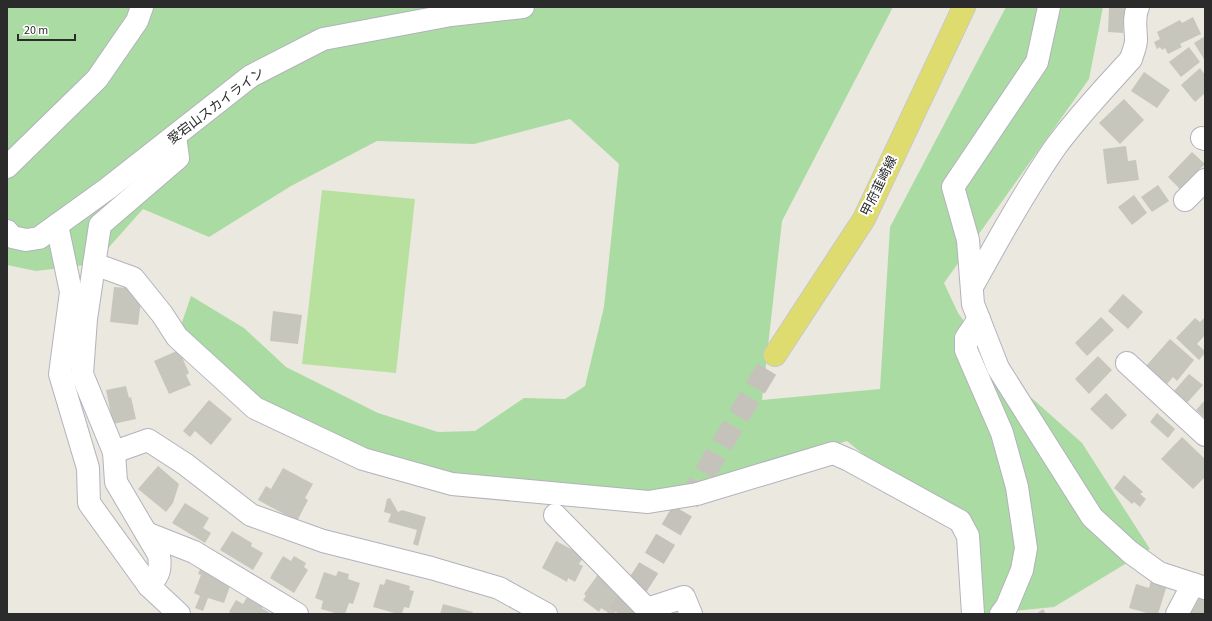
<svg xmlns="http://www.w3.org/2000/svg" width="1212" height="621" viewBox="0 0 1212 621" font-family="'Source Sans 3','Noto Sans JP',sans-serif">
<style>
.green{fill:#aadba2}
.pitch{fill:#b8e19f}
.building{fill:#c7c6bd}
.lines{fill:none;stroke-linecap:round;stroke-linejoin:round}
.major-tunnel{stroke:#c5c2bb;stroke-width:22;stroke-dasharray:22 11;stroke-linecap:butt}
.minor-casing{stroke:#b2b2bd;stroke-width:24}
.major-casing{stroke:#c8c8c8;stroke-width:24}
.minor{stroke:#fff;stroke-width:22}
.major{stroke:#dfdc6f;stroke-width:22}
.labels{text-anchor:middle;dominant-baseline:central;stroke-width:4;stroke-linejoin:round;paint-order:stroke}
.street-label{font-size:13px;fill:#2b2b2b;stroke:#fff}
</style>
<rect width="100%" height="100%" fill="#ebe8df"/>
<polygon class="green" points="7,7 893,7 782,221 762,400 880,389 890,227 1006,7 1103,7 1089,79 944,283 958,313 998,368 1082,443 1150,549 1054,607 984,614 960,534 847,441 648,502 452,484 255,408 177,337 191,296 244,328 286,367 378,413 438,432 475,431 524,398 565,399 585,386 604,307 619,164 570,119 474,144 377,141 291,186 209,237 143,209 94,264 36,271 7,265"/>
<polygon class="pitch" points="322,190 415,199 396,373 302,364"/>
<g class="building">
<polygon points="1109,7 1125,7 1123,33 1108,32"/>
<polygon points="1193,17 1201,34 1180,44 1182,47 1168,54 1165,48 1162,50 1160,47 1157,49 1154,42 1160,39 1157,32 1180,20 1182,23"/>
<polygon points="1205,36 1205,59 1204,59 1194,43"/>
<polygon points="1189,47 1200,62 1181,77 1169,62"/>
<polygon points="1200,68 1205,75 1205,93 1195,102 1181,85"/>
<polygon points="1144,72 1170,90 1157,108 1131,91"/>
<polygon points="1124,99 1144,120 1120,144 1099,123"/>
<polygon points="1126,146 1128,161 1136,160 1139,180 1107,184 1103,149"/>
<polygon points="1192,152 1205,164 1197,172 1200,175 1183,192 1168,177"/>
<polygon points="1158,185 1169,201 1152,212 1141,197"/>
<polygon points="1134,195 1147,213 1132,225 1118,207"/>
<polygon points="114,287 129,288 129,291 142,293 138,325 110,322"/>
<polygon points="1123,294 1143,312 1128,329 1108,311"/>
<polygon points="273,311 302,315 298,344 270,341"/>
<polygon points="1101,317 1114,330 1087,356 1075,343"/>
<polygon points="1205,317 1205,335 1197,344 1205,351 1205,353 1199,360 1176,338 1195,318 1200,322"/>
<polygon points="1170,339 1194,360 1177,381 1173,377 1167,384 1146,366"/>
<polygon points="179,350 189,373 186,375 191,385 169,394 154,361"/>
<polygon points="1098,356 1112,370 1089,394 1075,379"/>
<polygon points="1189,374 1203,385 1187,403 1174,391"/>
<polygon points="126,386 129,398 131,397 136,419 113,424 106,390"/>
<polygon points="1106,393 1127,415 1112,430 1090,409"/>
<polygon points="209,400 232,419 211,445 195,431 190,437 183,431"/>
<polygon points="1205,400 1205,418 1196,410"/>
<polygon points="1157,413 1175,429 1168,438 1150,422"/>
<polygon points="1182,437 1205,459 1205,477 1193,489 1161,459"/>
<polygon points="158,466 179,484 173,503 166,512 138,489"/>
<polygon points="283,468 313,484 305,498 308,500 297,521 258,500 266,486 271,489"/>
<polygon points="1124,475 1143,492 1140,494 1146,499 1140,507 1134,502 1132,504 1114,488"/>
<polygon points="390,498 398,512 402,510 426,517 418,546 413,544 417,530 388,522 391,514 384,512 387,499"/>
<polygon points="185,503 209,518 203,528 211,533 205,543 172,523"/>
<polygon points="232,531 252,543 251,546 263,553 253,570 220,550"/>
<polygon points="556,541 584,556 579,564 583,566 575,582 568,578 567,582 542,568"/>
<polygon points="283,556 291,561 294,556 306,563 304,567 308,570 294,593 270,578"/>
<polygon points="202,564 233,578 224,603 208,598 203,611 195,608 200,596 194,593 201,575 198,574"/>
<polygon points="338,571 349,574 348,579 360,583 353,604 349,603 345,614 338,614 321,609 323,601 315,598 324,572 336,576"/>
<polygon points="599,573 628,594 614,614 610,614 601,608 599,612 583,600 586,596 584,594"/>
<polygon points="386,579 410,586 409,590 414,591 409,608 404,607 402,614 398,614 373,607 380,584 384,585"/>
<polygon points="1151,580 1167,585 1158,614 1150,614 1129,608 1136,584 1149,588"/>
<polygon points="249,594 265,603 262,608 270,613 269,614 232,614 229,612 236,600 243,604"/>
<polygon points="1200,597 1205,600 1205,614 1190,614"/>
<polygon points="443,604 473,612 472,614 440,614"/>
<polygon points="1043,609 1046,614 1036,614"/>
</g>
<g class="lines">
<polyline class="major-tunnel" points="619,614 648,569 775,355"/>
<g class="minor-casing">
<g id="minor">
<polyline points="1049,7 1037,62 953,187 968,240 973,304 998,368 1092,517 1130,552 1159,573 1205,588"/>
<polyline points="1202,138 1205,139"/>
<polyline points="7,167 97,79 137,21 142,7"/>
<polyline points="1185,200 1205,180"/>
<polyline points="57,225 71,292 60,374 88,468 89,503 149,586 179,614"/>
<polyline points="7,231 12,237 26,240 39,238 107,189 251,76 323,39 451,15 523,7"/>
<polyline points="94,264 133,278 162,314 177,337 255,408 363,459 452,484 648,502 697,494 833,453 849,460 960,521 968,536 973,614"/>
<path d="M972,287c26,-47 52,-94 82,-138 23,-32 51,-61 77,-90 2,-7 5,-13 5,-19 0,-12 -3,-22 2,-33"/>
<polyline points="979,319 966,338 966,350 1002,433 1017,487 1026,548 1022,570 1007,606 1001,614"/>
<polyline points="1127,363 1205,435"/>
<polyline points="114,452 148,440 185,464 251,515 323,541 431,568 499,588 546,614"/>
<polyline points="555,515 647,609 684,597 691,614"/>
<polyline points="146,533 194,552 297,614"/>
<path d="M149,586c10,-11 12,-16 10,-31l-43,-73 -2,-30 -32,-78 4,-55 14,-94 78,-67 -3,-22"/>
<polyline points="1177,614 1193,584"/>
</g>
</g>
<g class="major-casing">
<polyline id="major" points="775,355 864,219 964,7"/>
</g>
<use href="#minor" class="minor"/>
<use href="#major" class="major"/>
</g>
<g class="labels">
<g class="street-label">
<text transform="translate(216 106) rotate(-37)">愛宕山スカイライン</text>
<text transform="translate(879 186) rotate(-64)">甲府韮崎線</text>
</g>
</g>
<rect width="1212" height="621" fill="none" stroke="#2b2b2b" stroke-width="16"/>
<path d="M18 34v6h57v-6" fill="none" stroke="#2b2b2b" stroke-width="2"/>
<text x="24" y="34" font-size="12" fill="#2b2b2b" stroke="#ffffff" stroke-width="3" paint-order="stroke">20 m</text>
</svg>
